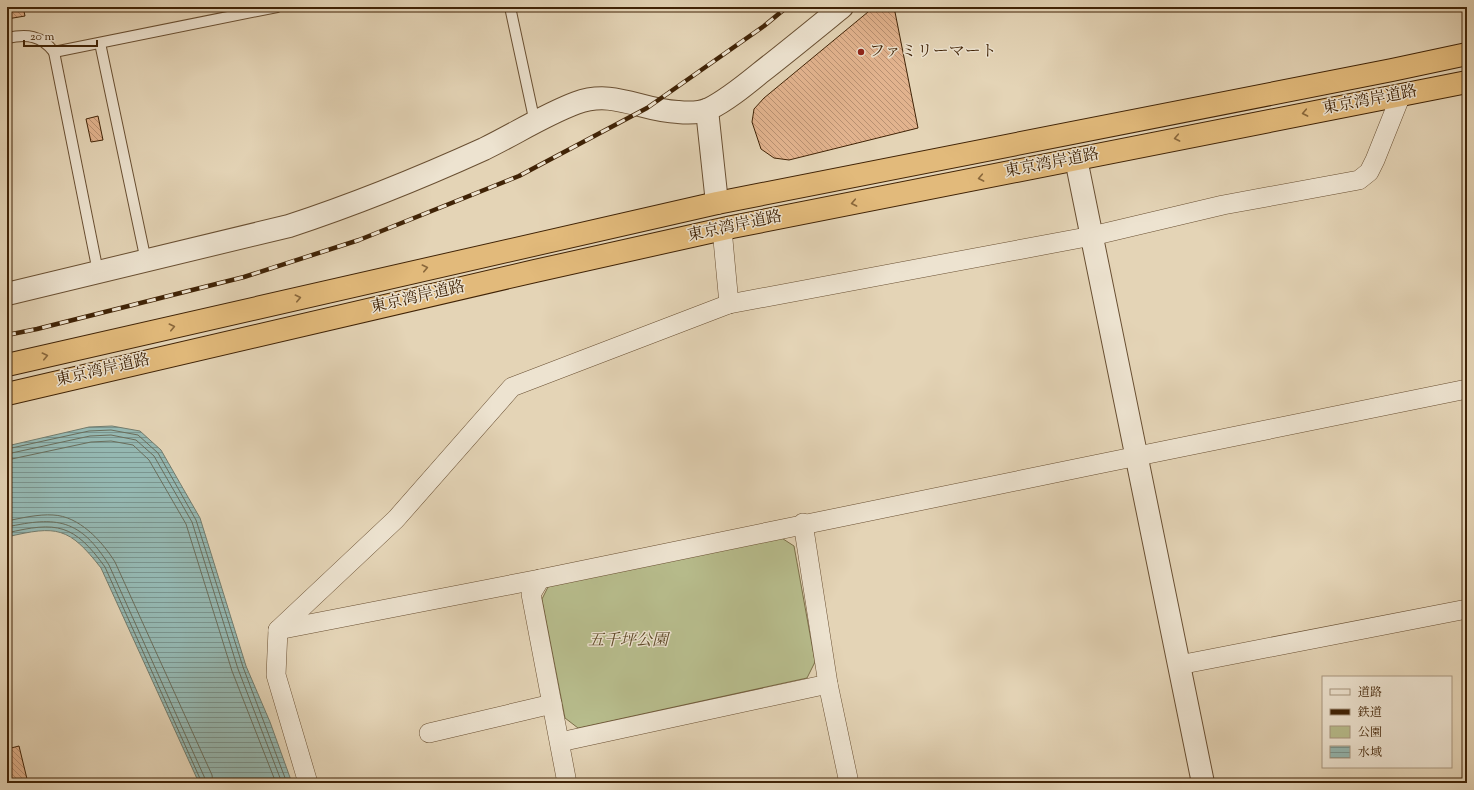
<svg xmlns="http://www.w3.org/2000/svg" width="1474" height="790" viewBox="0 0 1474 790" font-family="'Sorts Mill Goudy','Noto Serif JP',serif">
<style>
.park{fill:#b7bc8c;stroke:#7c7049}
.water{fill:url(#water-rules);stroke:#737c6d}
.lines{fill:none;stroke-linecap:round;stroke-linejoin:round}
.shore{stroke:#6a6e5c;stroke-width:1}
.building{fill:url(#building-back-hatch);stroke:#402306}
.service-casing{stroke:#694f32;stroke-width:12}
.minor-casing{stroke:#694f32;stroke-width:20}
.tertiary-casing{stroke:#694f32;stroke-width:24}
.trunk-casing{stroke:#402306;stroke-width:24}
.service{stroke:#ede3d0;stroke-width:10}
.minor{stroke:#ede3d0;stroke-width:19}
.tertiary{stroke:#ede3d0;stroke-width:22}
.trunk{stroke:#e2ba7b;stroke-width:22}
.rail-casing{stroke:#402306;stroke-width:4.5}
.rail{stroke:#ede3d0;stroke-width:3;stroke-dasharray:9;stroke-linecap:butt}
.oneway{stroke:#89673b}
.poi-dot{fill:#8f2418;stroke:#ede3d0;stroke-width:1.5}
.labels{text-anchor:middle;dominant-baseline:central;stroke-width:3;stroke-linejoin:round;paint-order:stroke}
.poi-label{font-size:16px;fill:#402306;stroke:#ede3d0;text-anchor:start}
.street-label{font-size:16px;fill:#402306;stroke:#ede3d0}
.park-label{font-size:16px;font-style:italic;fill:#5e4928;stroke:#ede3d0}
</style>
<defs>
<pattern id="water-rules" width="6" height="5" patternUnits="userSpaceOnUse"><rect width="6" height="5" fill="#95b8b2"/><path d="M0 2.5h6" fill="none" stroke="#7b958f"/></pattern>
<pattern id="building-back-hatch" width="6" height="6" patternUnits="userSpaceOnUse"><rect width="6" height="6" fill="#e2b38e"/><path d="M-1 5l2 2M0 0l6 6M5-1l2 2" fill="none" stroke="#b99172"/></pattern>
</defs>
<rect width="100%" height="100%" fill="#e4d4b6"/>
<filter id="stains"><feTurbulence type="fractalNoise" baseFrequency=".005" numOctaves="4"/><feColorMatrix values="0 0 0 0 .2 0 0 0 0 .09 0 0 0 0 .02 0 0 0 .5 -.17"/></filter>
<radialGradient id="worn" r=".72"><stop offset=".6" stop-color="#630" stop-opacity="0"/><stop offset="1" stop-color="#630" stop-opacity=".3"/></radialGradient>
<polygon class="park" points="777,535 794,546 815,662 807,678 578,728 565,718 542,599 551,581"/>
<path class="water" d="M112,426l28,5 21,19 39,68 46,148 24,56 22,61h-93l-98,-215c-32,-41 -44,-43 -94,-31v-91l82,-19z"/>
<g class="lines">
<g class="shore">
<polyline points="7,449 89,431 111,430 138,435 158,453 196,520 243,667 287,783"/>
<polyline points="7,454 90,436 111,435 136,440 154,456 192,522 238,669 282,783"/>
<polyline points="7,460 91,442 111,441 133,445 149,460 186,524 232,671 276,783"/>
<path d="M7,521c14,-3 32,-7 46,-6 26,1 49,26 62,47l97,213 1,8"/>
<path d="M7,527c50,-11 73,-8 102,38l98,218"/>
<path d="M7,533c50,-12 67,-9 98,34l97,216"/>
</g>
</g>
<g class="building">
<polygon points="7,7 23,7 25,16 7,19"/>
<polygon points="874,7 894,7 918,128 789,160 774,158 761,149 752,122 754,109 764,98"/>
<polygon points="98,116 103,140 91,142 86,119"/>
<polygon points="19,746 28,783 7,783 7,749"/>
</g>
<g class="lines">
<g class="service-casing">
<g id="service">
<polyline points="510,7 535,123"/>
<path d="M7,38c20,-4 34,-3 47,14l223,-45"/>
<polyline points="100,43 146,261"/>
<polyline points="54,52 98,272"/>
</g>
</g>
<g class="minor-casing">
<g id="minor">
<polyline points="722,229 729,304"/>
<polyline points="803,523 828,684 849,783"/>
<polyline points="278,630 540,579"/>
<polyline points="1179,665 1467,609"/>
<polyline points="429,733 552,704"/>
<polyline points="560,742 828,684"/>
<polyline points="308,783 276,675 278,630 396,519 512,387 729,304 1092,236 1223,205 1359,180 1369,172 1375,160 1401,95"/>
<path d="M567,783l-36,-189 9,-15c309,-66 618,-126 927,-190"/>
</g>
</g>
<g class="tertiary-casing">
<g id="tertiary">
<polyline points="707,110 717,203"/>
<polyline points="1076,159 1203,783"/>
<path d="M7,294l282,-68c67,-22 131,-48 195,-77 31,-15 60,-34 92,-46 38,-14 65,8 102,9 10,1 22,1 31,-3 18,-9 35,-23 51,-36 27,-21 55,-44 82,-66"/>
</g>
</g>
<g class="trunk-casing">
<g id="trunk">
<polyline points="7,365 717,203 1392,70 1467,54"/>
<polyline points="7,394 535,271 732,227 1467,82"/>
</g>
</g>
<use href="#service" class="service"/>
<use href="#minor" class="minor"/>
<use href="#tertiary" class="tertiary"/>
<use href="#trunk" class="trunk"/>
<g class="rail-casing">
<polyline id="rail" points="7,335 37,329 244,277 359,240 519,176 647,108 764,26 787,7"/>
</g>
<use href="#rail" class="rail"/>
</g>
<defs><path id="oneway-chevron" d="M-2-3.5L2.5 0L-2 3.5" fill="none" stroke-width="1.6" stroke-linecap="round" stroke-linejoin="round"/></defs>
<g class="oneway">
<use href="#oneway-chevron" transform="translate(1305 113) rotate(169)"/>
<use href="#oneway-chevron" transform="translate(1177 138) rotate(169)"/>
<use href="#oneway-chevron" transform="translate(981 178) rotate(169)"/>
<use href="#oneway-chevron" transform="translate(854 203) rotate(169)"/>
<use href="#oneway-chevron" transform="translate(425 268) rotate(-13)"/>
<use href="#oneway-chevron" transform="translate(298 298) rotate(-13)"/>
<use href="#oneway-chevron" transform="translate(172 327) rotate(-13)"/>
<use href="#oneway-chevron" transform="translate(45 356) rotate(-13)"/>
</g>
<circle class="poi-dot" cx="861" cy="52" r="4"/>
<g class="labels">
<g class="poi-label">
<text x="869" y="52">ファミリーマート</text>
</g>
<g class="street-label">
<text transform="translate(1370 101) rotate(-11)">東京湾岸道路</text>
<text transform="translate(1052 164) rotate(-11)">東京湾岸道路</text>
<text transform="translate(735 227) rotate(-12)">東京湾岸道路</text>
<text transform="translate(418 298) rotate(-13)">東京湾岸道路</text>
<text transform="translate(103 371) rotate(-13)">東京湾岸道路</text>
</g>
<g class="park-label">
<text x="628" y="641">五千坪公園</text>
</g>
</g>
<rect width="1474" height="790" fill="none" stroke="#e4d4b6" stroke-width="24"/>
<rect x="8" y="8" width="1458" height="774" fill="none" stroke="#402306" stroke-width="2"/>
<rect x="12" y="12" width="1450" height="766" fill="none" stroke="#402306"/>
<rect x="1322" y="676" width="130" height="92" fill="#ede3d0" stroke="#a8967f"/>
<rect x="1330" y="689" width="20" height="6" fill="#ede3d0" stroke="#a8967f"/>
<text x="1358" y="696" font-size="12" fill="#402306">道路</text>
<rect x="1330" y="709" width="20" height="6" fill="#402306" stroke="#a8967f"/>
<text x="1358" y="716" font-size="12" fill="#402306">鉄道</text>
<rect x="1330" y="726" width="20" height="12" fill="#b7bc8c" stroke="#a8967f"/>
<text x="1358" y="736" font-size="12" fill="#402306">公園</text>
<rect x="1330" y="746" width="20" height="12" fill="url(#water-rules)" stroke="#a8967f"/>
<text x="1358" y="756" font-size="12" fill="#402306">水域</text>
<path d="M24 40v6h73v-6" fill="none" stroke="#402306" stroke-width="2"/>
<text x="30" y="40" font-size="12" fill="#402306" stroke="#ede3d0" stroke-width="3" paint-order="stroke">20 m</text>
<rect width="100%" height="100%" filter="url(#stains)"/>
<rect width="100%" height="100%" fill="url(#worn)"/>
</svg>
